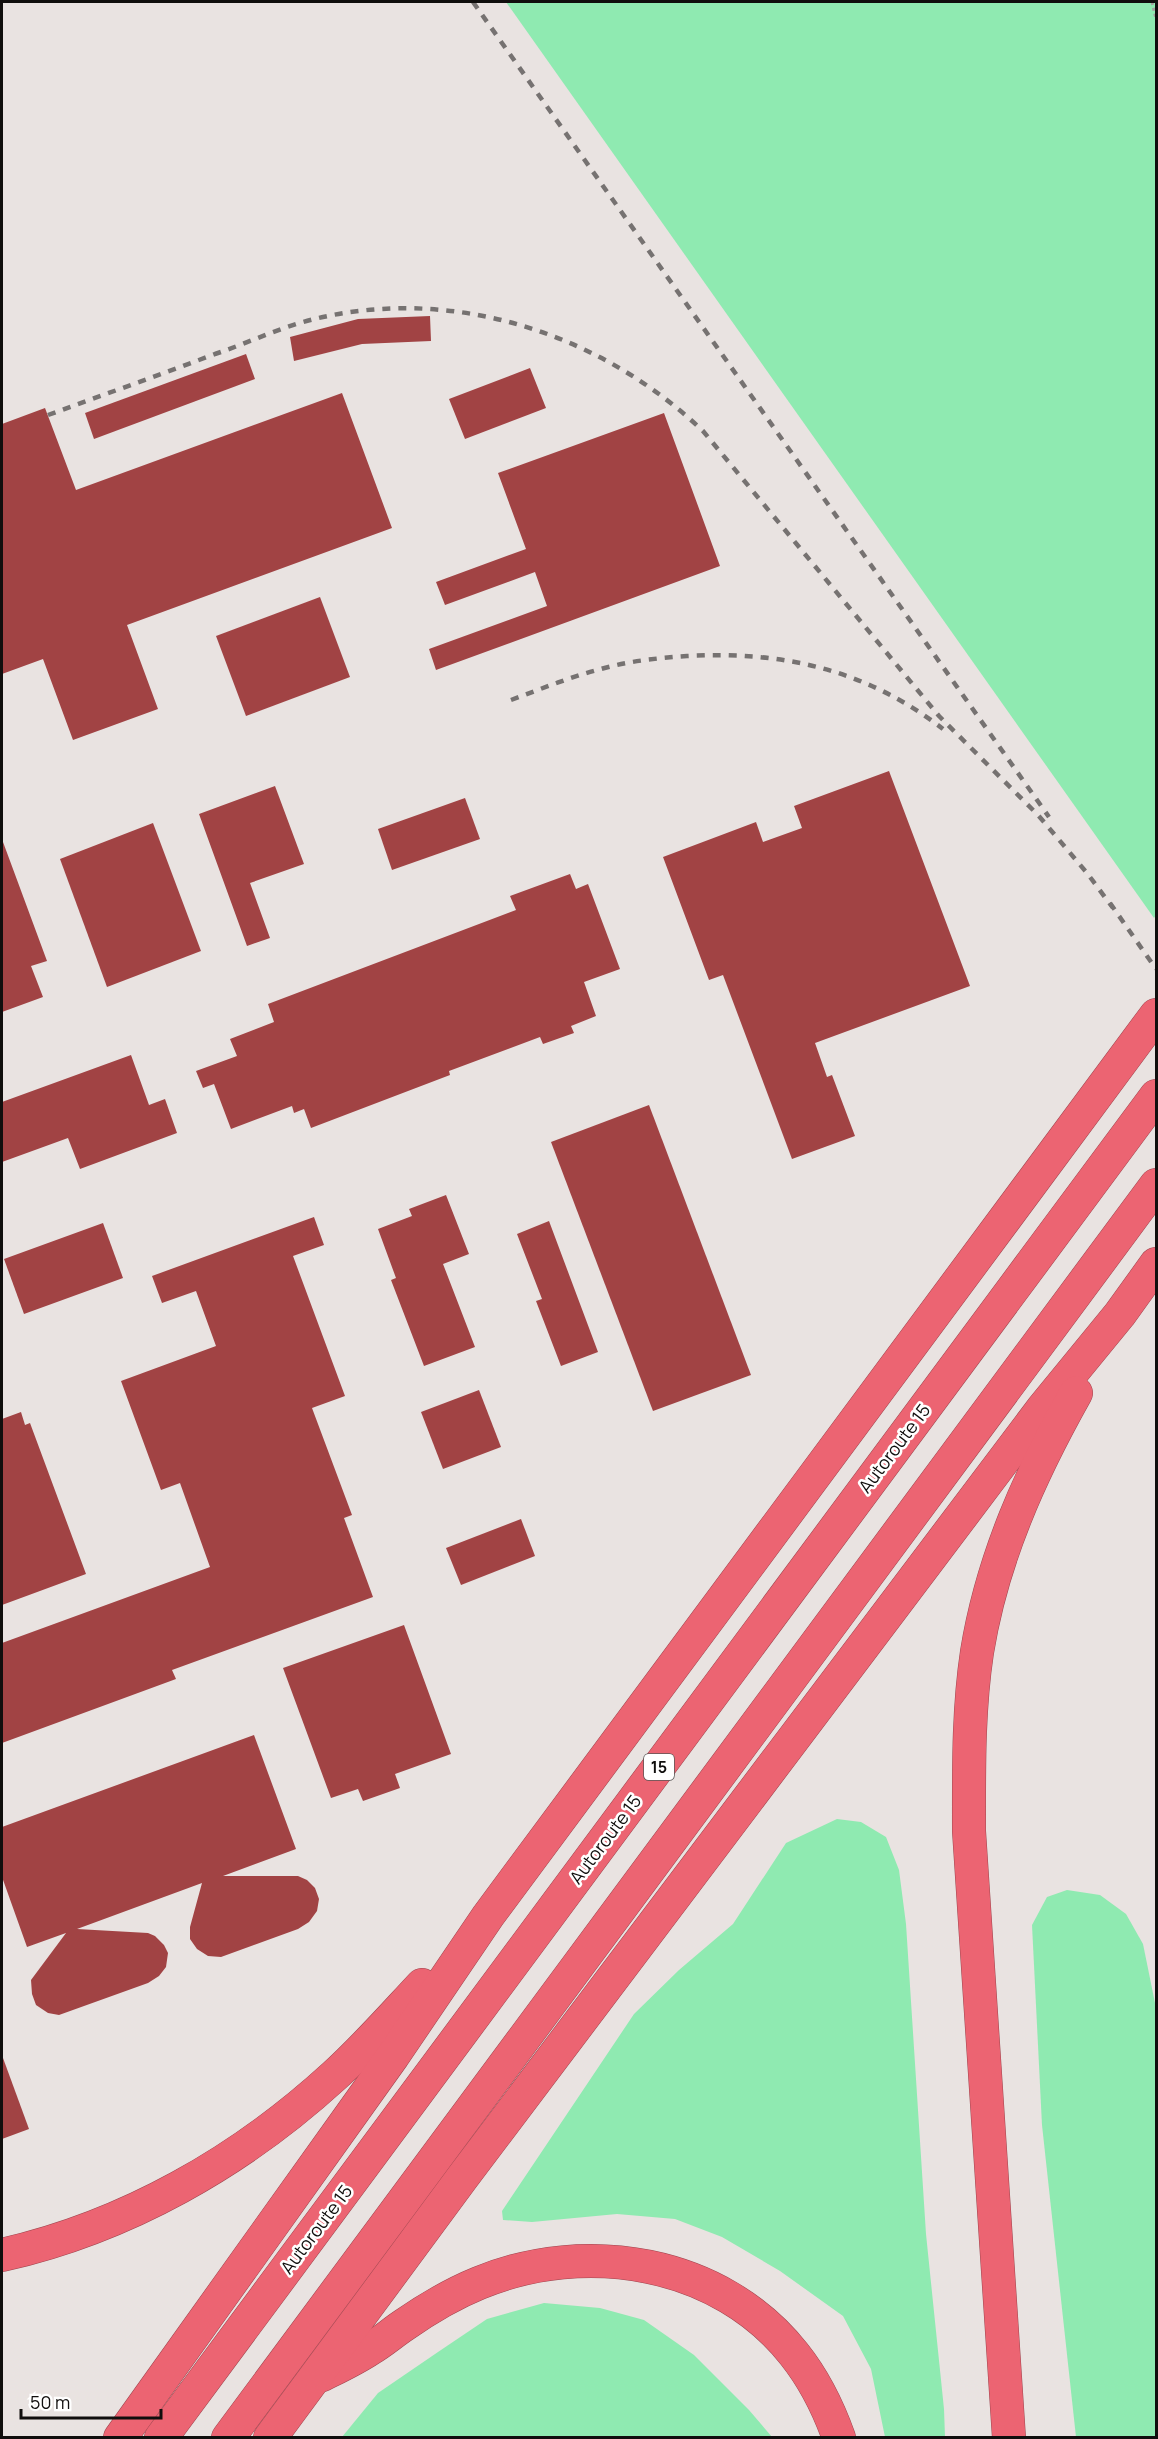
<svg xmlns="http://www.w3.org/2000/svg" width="1158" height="2439" viewBox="0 0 1158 2439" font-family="Manrope,sans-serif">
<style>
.green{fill:#8feab1}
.building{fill:#a14344}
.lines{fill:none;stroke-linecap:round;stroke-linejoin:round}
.motorway-casing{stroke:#9f464f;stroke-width:34}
.path{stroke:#a49f9e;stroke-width:3;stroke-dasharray:3 3;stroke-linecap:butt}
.motorway{stroke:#ec6472;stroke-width:33}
.rail{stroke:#767271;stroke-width:4.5;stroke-dasharray:8 8;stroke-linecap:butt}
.labels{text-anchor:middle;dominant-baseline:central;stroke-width:5;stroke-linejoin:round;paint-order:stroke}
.shield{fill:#fff;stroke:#585656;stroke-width:1.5}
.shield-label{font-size:16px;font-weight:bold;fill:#100e0d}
.street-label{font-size:18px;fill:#100e0d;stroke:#fff}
</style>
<rect width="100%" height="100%" fill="#e9e3e1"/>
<g class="green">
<polygon points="506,2 1156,2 1156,915 1154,918"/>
<polygon points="837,1819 861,1822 886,1837 899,1870 906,1924 926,2234 944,2409 945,2437 885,2437 871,2369 843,2316 780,2271 722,2237 675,2219 617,2214 532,2222 503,2220 502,2211 634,2014 679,1970 733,1924 786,1843"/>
<polygon points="1067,1890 1100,1895 1126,1914 1143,1944 1156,2008 1156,2437 1076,2437 1042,2125 1032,1925 1047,1897"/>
<polygon points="544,2303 600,2308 644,2320 694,2355 749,2410 772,2437 342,2437 378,2393 438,2352 487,2319"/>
</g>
<g class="building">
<polygon points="430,316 431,341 362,344 294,361 290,337 358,319"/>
<polygon points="246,354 255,379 94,439 85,413"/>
<polygon points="530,368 546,408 465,439 449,399"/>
<polygon points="342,393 392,528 127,625 158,709 73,740 43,659 2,674 2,424 45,408 76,490"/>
<polygon points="664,413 720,566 436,670 429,649 547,606 535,572 445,605 436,582 526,549 498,473"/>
<polygon points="320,597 350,677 246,716 216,636"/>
<polygon points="889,771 970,986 815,1043 827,1077 832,1075 855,1136 792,1159 723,975 709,980 663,857 756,822 763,842 802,828 794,806"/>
<polygon points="275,786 304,864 250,883 270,938 247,946 199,814"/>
<polygon points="465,798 480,839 392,870 378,829"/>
<polygon points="153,823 201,951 107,987 60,859"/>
<polygon points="3,842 47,961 31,966 43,997 2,1012"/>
<polygon points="570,874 576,889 588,884 620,969 584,982 596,1016 571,1026 574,1033 543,1044 540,1037 449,1071 450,1075 311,1128 304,1109 294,1113 292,1106 231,1129 214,1084 203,1088 196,1071 237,1056 230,1039 274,1022 268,1004 516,910 510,896"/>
<polygon points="131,1055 149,1105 165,1099 177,1133 80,1169 68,1138 2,1162 2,1102"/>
<polygon points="649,1105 751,1375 653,1411 551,1142"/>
<polygon points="446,1195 469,1254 443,1264 475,1347 424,1366 391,1280 396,1278 378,1229 412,1216 409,1209"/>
<polygon points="314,1217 324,1245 293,1256 345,1396 312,1408 352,1515 344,1518 373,1597 172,1670 176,1679 2,1743 2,1643 210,1567 180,1483 161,1490 121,1381 216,1346 196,1291 162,1303 152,1276"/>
<polygon points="549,1221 598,1352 561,1366 536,1301 542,1299 517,1234"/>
<polygon points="103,1223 123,1278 24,1314 4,1259"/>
<polygon points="479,1390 501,1447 443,1469 421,1412"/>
<polygon points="21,1412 25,1425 30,1423 86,1574 2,1605 2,1419"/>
<polygon points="521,1519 535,1556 461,1585 446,1548"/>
<polygon points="404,1625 451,1754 395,1774 400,1788 363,1801 358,1789 331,1798 283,1668"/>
<polygon points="254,1735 296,1849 223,1876 298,1876 307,1880 315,1888 319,1899 317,1911 309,1922 298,1929 221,1957 208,1956 197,1949 190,1939 190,1927 202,1883 77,1929 148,1933 155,1936 164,1945 168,1953 166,1967 159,1976 148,1983 59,2015 48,2013 36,2005 32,1994 31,1980 66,1933 27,1947 2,1877 2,1827"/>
<polygon points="2,2058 3,2058 29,2129 2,2139"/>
</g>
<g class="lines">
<g class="motorway-casing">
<g id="motorway">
<path d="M2,2255c124,-28 238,-93 332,-179 31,-28 59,-60 88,-91"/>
<path d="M322,2375c16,-8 33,-16 48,-26 12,-7 22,-16 34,-24 23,-16 48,-31 75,-42 106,-44 241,-23 315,71 20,25 34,53 45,84"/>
<polyline points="120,2438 393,2056 488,1916 1156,1015"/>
<polyline points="161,2438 1156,1096"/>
<polyline points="228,2438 1156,1185"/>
<polyline points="270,2438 462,2178 1043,1408 1120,1314 1156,1264"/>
<path d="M1009,2438l-40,-607c0,-60 -1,-119 8,-179 15,-93 53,-177 99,-259"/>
</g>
</g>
<polyline class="path" points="1152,2 1156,19"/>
<use href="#motorway" class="motorway"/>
<g class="rail">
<polyline points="473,2 1049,817"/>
<path d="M48,415c55,-20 111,-40 167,-61 27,-9 53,-21 81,-30 144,-43 300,5 407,107l236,285 99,99 49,58 26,35"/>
<path d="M511,700c30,-11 59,-23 90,-31 28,-8 57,-11 86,-13 96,-5 178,13 256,73"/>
<polyline points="1110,903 1156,969"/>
</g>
</g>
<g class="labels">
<rect class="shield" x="644" y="1754" width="30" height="26" rx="4.5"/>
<g class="shield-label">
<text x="659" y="1767">15</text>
</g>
<g class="street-label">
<text transform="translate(894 1448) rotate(-53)">Autoroute 15</text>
<text transform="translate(605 1839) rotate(-53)">Autoroute 15</text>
<text transform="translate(316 2229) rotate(-53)">Autoroute 15</text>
</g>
</g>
<rect width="1158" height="2439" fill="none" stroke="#100e0d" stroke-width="6"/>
<path d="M21 2409v9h140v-9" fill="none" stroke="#100e0d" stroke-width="3"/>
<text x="30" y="2409" font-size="18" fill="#100e0d" stroke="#ffffff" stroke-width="4.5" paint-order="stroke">50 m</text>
</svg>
